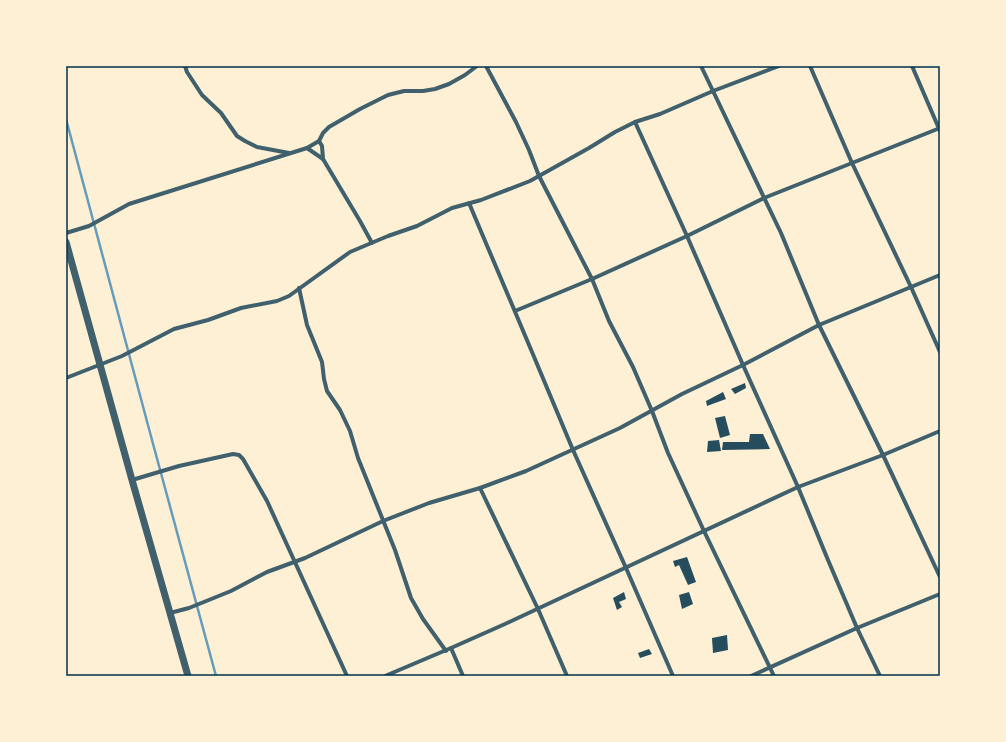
<svg xmlns="http://www.w3.org/2000/svg" width="1006" height="742" viewBox="0 0 1006 742" font-family="Georgia,serif">
<style>
.lines{fill:none;stroke-linecap:round;stroke-linejoin:round}
.stream{stroke:#669bbc;stroke-width:2.5}
.building{fill:#264d5e}
.minor{stroke:#3f606c;stroke-width:4}
.tertiary{stroke:#3f606c;stroke-width:7}
.neatline{fill:none;stroke:#003049;stroke-width:1.5}
</style>
<rect width="100%" height="100%" fill="#fdf0d5"/>
<g class="lines">
<polyline class="stream" points="66,119 152,440 216,676"/>
</g>
<g class="building">
<polygon points="745,383 746,388 735,394 731,389"/>
<polygon points="723,392 726,399 707,406 706,401"/>
<polygon points="725,416 730,435 720,438 715,418"/>
<polygon points="750,434 763,434 770,449 722,450 723,442 749,442"/>
<polygon points="719,440 721,451 707,452 708,441"/>
<polygon points="687,557 696,582 688,585 679,565 675,567 673,561"/>
<polygon points="624,592 626,599 619,602 622,607 617,610 613,598"/>
<polygon points="689,592 693,604 682,609 679,595"/>
<polygon points="727,635 728,650 713,653 712,638"/>
<polygon points="649,649 652,654 640,658 638,653"/>
</g>
<g class="lines">
<g class="minor">
<polyline points="185,66 187,72 202,95 221,113 237,136 245,141 257,147 289,153"/>
<polyline points="486,66 516,122 529,150 539,176 592,279 609,321 633,367 652,411 668,453 704,531 774,676"/>
<polyline points="701,66 713,91 779,66"/>
<polyline points="810,66 852,163 911,287 940,352"/>
<polyline points="912,66 940,131"/>
<polyline points="635,122 687,236 743,365 798,487 828,560 857,628 880,676"/>
<polyline points="319,141 322,146 323,159 360,221 372,243"/>
<polyline points="307,148 323,159"/>
<polyline points="469,203 532,352 573,450 626,568 673,676"/>
<polyline points="66,233 89,226 129,204 307,148 319,141 323,133 329,127 360,109 388,95 404,91 423,91 435,89 449,84 465,75 477,66"/>
<polyline points="299,288 307,325 322,362 324,379 327,391 340,410 350,431 358,458 395,550 411,598 423,619 446,651"/>
<polyline points="515,311 592,279 687,236 764,198 940,128"/>
<polyline points="66,378 122,356 174,329 208,320 241,308 277,301 289,296 350,252 388,236 417,226 452,208 481,200 530,181 589,148 615,132 635,122 660,114 713,91 781,233 819,325 883,455 940,577"/>
<polyline points="132,480 179,466 233,454 239,455 243,459 267,501 347,676"/>
<polyline points="480,488 538,609 567,676"/>
<polyline points="170,613 189,608 231,591 267,572 305,558 383,521 429,503 480,488 526,471 620,428 682,394 743,365 819,325 940,275"/>
<polyline points="451,648 463,676"/>
<polyline points="385,676 451,648 505,624 798,487 883,455 940,431"/>
<polyline points="751,676 857,628 940,594"/>
</g>
<polyline class="tertiary" points="66,242 132,480 188,676"/>
</g>
<rect width="1006" height="742" fill="none" stroke="#fdf0d5" stroke-width="134"/>
<rect x="67" y="67" width="872" height="608" class="neatline"/>
</svg>
